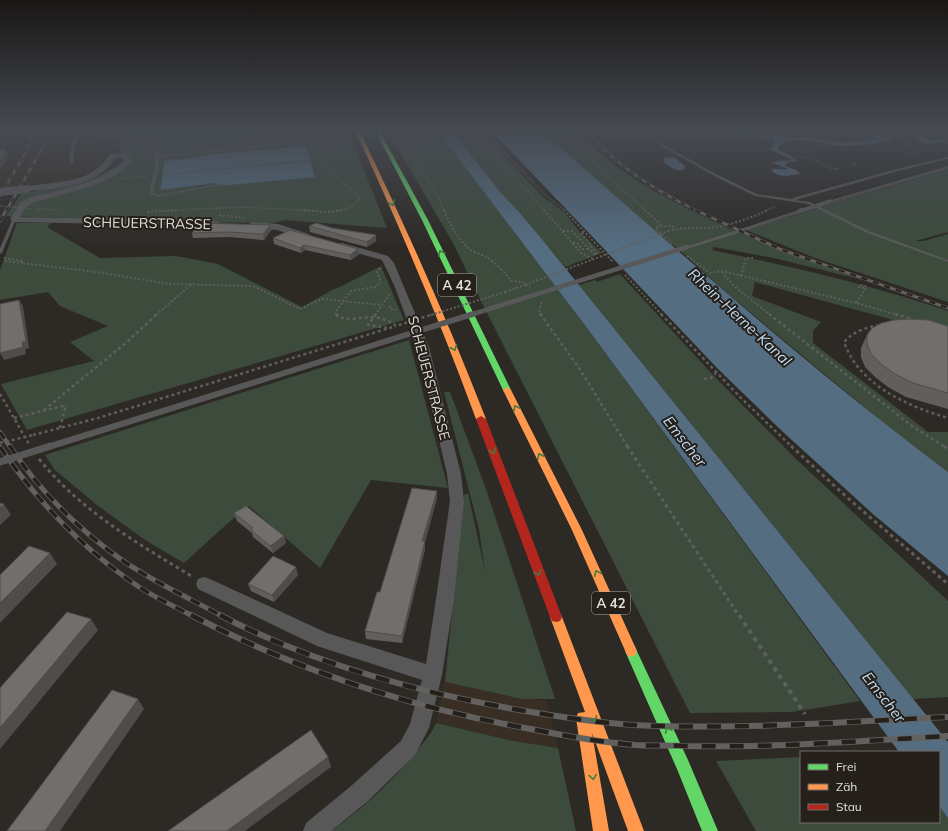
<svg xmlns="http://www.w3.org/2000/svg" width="948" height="831" viewBox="0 0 948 831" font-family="Mulish,sans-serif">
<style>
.built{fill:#382e24}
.green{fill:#3d4b3d}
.water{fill:#556d81}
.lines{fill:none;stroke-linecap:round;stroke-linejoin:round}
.path-far4{stroke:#5e5e5d;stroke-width:1.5;stroke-dasharray:1.5 1.5;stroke-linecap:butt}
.path-far3{stroke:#5e5e5d;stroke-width:2;stroke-dasharray:2 2;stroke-linecap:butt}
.path-far2{stroke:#5e5e5d;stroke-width:2.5;stroke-dasharray:3 3;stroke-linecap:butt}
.path-far1{stroke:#5e5e5d;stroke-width:3;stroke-dasharray:3.5 3.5;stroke-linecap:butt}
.path{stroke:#5e5e5d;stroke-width:4;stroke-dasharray:4.5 4.5;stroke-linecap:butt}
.lane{fill:#585859;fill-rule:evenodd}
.street{fill:#585859;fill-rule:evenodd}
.fast{fill:#63d668;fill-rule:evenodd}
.slow{fill:#ff974d;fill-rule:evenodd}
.jam{fill:#b3261e;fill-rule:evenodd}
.tram{stroke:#636160;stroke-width:1}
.rail-far4-casing{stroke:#636160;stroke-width:2.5}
.rail-far3-casing{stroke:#636160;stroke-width:3}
.rail-far2-casing{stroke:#636160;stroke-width:4.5}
.rail-far1-casing{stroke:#636160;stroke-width:5}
.rail-casing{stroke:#636160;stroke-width:6}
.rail-far4{stroke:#26201a;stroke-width:1.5;stroke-dasharray:5;stroke-linecap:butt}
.rail-far3{stroke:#26201a;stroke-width:2;stroke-dasharray:6;stroke-linecap:butt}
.rail-far2{stroke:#26201a;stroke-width:3;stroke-dasharray:8;stroke-linecap:butt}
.rail-far1{stroke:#26201a;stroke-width:3.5;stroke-dasharray:10;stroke-linecap:butt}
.rail{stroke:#26201a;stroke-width:4.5;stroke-dasharray:14;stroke-linecap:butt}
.path-bridge-far2{stroke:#5e5e5d;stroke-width:1.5;stroke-dasharray:1.5 1.5;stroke-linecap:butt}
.path-bridge-far1{stroke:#5e5e5d;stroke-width:2;stroke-dasharray:2 2;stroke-linecap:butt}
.path-bridge{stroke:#5e5e5d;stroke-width:2.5;stroke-dasharray:3 3;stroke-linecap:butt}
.lane-bridge-far3{stroke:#585859;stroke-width:3.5}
.lane-bridge-far2{stroke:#585859;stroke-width:4.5}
.lane-bridge-far1{stroke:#585859;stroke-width:5.5}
.lane-bridge{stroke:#585859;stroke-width:7}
.street-bridge{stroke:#585859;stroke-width:8}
.wall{fill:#615f5c}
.shaded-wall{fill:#4f4d4b}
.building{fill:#716e6b;stroke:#4f4d4b}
.oneway{stroke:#447b41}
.labels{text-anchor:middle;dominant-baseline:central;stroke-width:4;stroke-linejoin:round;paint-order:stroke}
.shield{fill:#26201a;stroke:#aaa6a1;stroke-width:1}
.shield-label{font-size:13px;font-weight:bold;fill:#e3dfdb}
.street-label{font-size:14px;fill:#e3dfdb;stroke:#26201a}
.water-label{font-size:15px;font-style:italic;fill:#c0ddf6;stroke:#26201a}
</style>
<rect width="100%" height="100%" fill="#2d2a26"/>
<g class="built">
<polygon points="9,130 93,130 95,140 104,155 104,160 100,167 92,172 62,183 0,191 0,142"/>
<polygon points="445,682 522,699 546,700 558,748 513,741 436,723"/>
</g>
<g class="green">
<polygon points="119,130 348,130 387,228 285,220 273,223 193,222 6,216 21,194 89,180 116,167 126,165 117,138"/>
<polygon points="387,130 437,130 593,336 860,701 792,712 690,713 482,303 453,243"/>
<polygon points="451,130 481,130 542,196 565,213 579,231 602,253 565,267 520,213 501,193"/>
<path d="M546,130h35c17,28 50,47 77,63 64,36 132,61 201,86l-85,-21 -60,-11 -2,3c80,17 159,35 236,61v24l-193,-53 -3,14 69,26 -8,9v12l115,89h20v40l-55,-41 -173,-144 -36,-33 -30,-24 -93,-82 -13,-12z"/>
<polygon points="948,169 948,232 915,241 924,241 948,234 948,302 815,258 746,230"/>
<polygon points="17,223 51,223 47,227 100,258 176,256 218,264 302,307 332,290 342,286 381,266 404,320 27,430 1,384 94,361 70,342 108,326 60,306 48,292 0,300 0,270"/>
<polygon points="620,274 712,374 794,457 948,601 948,697 913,699 579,285 595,280 597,282"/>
<polygon points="409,340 448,488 371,480 320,568 249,506 228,523 184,563 145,540 97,505 55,470 45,455"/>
<polygon points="444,392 450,392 486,489 555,699 522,699 445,682 464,495 468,493 485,571 479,529"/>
<path d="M436,723l77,18 45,7 18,83h-245c31,-22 60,-48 84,-78 8,-10 16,-18 21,-30z"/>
<polygon points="801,757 801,822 939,822 939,806 948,818 948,831 756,831 716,761"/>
</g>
<g class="water">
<polygon points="437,130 451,130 501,193 520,213 541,238 948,742 948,818 939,806 939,752 899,752 593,336"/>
<path d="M491,130h55l2,6 13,12c126,111 252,223 387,324v104l-74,-61 -92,-84 -63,-61z"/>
<path d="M729,130l33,3 24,5 22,-1 32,6 38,-4 -4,-3 -40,-6h35l-4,1 16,4 20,-2 1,-1 -3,-2h8l4,3 11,2 7,5h16l3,3c-17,-1 -22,5 -36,-8h-21l-2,2 6,1c-11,6 -43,8 -55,8 -18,-2 -47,-13 -62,0l1,4 20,11 -11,1 -3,4 11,4 4,4c-10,1 -21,5 -29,-4 5,-3 12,1 17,-1l-17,-7 23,-2 -26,-11 5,-2 -1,-2 3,-2 -1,-3 -39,-5 -6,-2 2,-2z"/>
<polygon points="306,146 310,160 163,175 164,161 194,158 205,155"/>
<path d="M674,157l11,9 -1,3c-8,4 -15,-3 -21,-8l2,-1 -2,-2z"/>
<polygon points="310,161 315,177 218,186 215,183 160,190 163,175"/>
</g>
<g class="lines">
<g class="path-far4">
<polyline points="329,130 333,136 332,138"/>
<polyline points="394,130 439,198 444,211"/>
<polyline points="474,130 545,211"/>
<polyline points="484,130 545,195 565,211"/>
<polyline points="556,130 581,154 590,159 646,211"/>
<polyline points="727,130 729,130"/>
<polyline points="887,130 895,131 909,138"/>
<polyline points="144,131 156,130"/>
<polyline points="177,134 236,130"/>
<polyline points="850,136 868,138 879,130 884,130"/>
<polyline points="101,137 128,134"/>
<polyline points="914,138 948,138"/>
<polyline points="943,138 948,141"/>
<polyline points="775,142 782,143"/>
<polyline points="911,142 908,145 919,149 939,152 938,149"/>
<polyline points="821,145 828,139"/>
<polyline points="905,147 911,149"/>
<path d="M321,150c0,14 28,37 38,47v3l-9,8 -14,3"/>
<polyline points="910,153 918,153 916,151"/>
<polyline points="798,156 814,159 831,169 837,169 837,166"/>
<polyline points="778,160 789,163"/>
<polyline points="852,165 858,163"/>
<polyline points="162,175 323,159"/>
<polyline points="120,179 147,176"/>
<polyline points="38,209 57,210"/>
<polyline points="159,211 241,207 317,211"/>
<polyline points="765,211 776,206"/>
</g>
<g class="path-far3">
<polyline points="300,210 328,212 343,210"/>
<path d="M444,210c5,13 13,27 23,37 5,5 14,7 20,10 7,5 19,16 24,24l12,1 7,5"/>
<polyline points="544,210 581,253 593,259"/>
<polyline points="564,210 612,261"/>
<polyline points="645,210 662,226"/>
<polyline points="147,212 178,210"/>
<polyline points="219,215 246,218"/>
<polyline points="563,231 572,231 594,254 597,254 581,232 585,232"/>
<path d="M668,231c13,-4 26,-2 40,-3 20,-2 41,-9 60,-18"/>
<polyline points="573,243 577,243 582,249 589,249"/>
<polyline points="672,244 657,230 656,227 671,226 676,228"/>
<polyline points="687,256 710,273 722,271 856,303 898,315"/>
<polyline points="4,258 23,261 21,263 97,272 169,284 253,286 300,309 322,299 382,305 391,292"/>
<polyline points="5,261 21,263"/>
<polyline points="380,268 377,272 381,282"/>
<polyline points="722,272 733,285 770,315"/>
<polyline points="625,275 662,315"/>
<polyline points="741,276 746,258 753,258"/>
<polyline points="505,292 525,285"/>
<polyline points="856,303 866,288 859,287 860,285 866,286"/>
<polyline points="390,306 390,309 398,310"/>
<polyline points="156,315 193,283"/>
<polyline points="375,315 382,305"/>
<polyline points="541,315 539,312 542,301"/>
</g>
<g class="path-far2">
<polyline points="376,314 368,325 387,328"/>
<polyline points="540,314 579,368 628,447"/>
<polyline points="661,314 739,396 792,447"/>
<polyline points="769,314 912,426 945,447"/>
<polyline points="895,314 912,319"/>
<path d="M879,325c-14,3 -25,6 -35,17 15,43 63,64 104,76"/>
<polyline points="704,379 711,378 716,373"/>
<polyline points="0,394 29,444"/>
<polyline points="44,410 127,342 157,314"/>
<polyline points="14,418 67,405"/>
<polyline points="60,428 66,405"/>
<polyline points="33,435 98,418 396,326"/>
</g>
<g class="path-far1">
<polyline points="627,446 739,616"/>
<polyline points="791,446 850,500 948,584"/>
<polyline points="944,446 948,449"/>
<path d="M39,459c42,52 98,84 154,118"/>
</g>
<polyline class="path" points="739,615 805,714"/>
<g class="lane">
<path d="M80,130h3c-9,9 -9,21 -10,33l-3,1c-1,-12 1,-26 10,-34z"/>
<polygon points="633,130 637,130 718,175 757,194 792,199 793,198 900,168 948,157 948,159 902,170 795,200 810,202 869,231 948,260 948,262 867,233 808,204 755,196 716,177"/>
<polygon points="133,132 135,132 158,150 159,155 307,141 327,142 329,143 327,144 307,143 159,157 159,167 153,193 157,195 166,194 223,183 225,184 157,197 149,194 155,167 155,151 133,134"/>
<polygon points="948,166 948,168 831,202 828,201"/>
<polygon points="799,210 802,211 689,248 685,247"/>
<polygon points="13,218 16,219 2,253 0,254 0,248"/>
</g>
<g class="street">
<polygon points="0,130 6,130 2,135 0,136"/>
<path d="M122,153l7,3 2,5c-20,26 -69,32 -99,42l-6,4 -6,10 196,4 3,1 1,2 -1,2 -205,-4 -4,-3 10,-16 6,-4c30,-9 76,-15 97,-38l-2,-4 -6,1c-16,28 -58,31 -88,33l-4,-2 1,-2c32,-7 66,-1 86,-33z"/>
<polygon points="253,222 278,224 309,234 310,236 306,239 277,230 250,227 249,225 250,223"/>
<polygon points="342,243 388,256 394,263 429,347 461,474 464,501 454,599 442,675 429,728 415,755 367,802 331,831 303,831 306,823 351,786 401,741 410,724 422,680 317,646 198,589 196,584 198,579 204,577 210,579 327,633 426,664 436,599 450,501 447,474 417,347 394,285 382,260 339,248 337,246 339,244"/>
</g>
<g class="fast">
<polygon points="375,130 379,130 428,220 511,390 510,392 504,392 503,390 422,220"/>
<polygon points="631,645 635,647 688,760 718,831 702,831 677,769 625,651 627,647"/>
</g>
<g class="slow">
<path d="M355,130h4c46,95 89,191 127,289l-2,2h-6l-2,-2c-36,-98 -77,-194 -121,-289z"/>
<polygon points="507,387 511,390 582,530 637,651 635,655 631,657 627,655 572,530 503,390"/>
<polygon points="556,612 560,613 562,617 644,831 628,831 592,733 609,831 593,831 576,718 578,713 585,712 550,617 552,613"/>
</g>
<polygon class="jam" points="481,416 486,419 562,617 560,621 556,622 552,621 550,617 476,419"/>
<polyline class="tram" points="0,465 802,212 948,168"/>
<g class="rail-far4-casing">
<g id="rail-far4">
<path d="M586,130c30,36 69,60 111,81"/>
<polyline points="0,196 28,149 33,130"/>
<polyline points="6,211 43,147 50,130"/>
</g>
</g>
<g class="rail-far3-casing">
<g id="rail-far3">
<polyline points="695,210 782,250 948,308"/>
<polyline points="0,221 6,210"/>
</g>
</g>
<g class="rail-far2-casing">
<polyline id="rail-far2" points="0,432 10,447"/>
</g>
<g class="rail-far1-casing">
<g id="rail-far1">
<path d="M10,446c32,50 87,102 139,131 24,14 49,26 73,39"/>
<path d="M0,447c37,54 84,103 139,140 17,11 36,20 54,29"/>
</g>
</g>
<g class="rail-casing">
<g id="rail">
<path d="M191,615c107,56 221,93 340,114 34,7 69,13 104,16 17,1 34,0 51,1 87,2 175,-5 262,-10"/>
<path d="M220,615c93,49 196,77 299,95 36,6 78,13 115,15 104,5 209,-3 314,-8"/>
</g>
</g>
<use href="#rail-far4" class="rail-far4"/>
<use href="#rail-far3" class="rail-far3"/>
<use href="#rail-far2" class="rail-far2"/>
<use href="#rail-far1" class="rail-far1"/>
<use href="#rail" class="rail"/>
<polyline class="path-bridge-far2" points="0,206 33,209"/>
<g class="path-bridge-far1">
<polyline points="525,285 668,231"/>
<polyline points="336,315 336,311 351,291 375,287 381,282"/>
<polyline points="431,315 505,292"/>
</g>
<g class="path-bridge">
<path d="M336,314c13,13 37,-7 60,12l38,-12"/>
<polyline points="0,443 33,435"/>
</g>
<polyline class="lane-bridge-far3" points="800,211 830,201"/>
<g class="lane-bridge-far2">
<polyline points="800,211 802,210"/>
<polyline points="470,315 687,247"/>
</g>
<polyline class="lane-bridge-far1" points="47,447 473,314"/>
<polyline class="lane-bridge" points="0,462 50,446"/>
<polyline class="street-bridge" points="0,192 27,189"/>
</g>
<g class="wall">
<polygon points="270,225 271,230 264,240 229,237 193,238 192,233"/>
<polygon points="309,226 332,228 376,235 376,241 367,247 310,232"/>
<polygon points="273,238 358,249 359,254 351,260 305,250 301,253 274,244"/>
<polygon points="948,326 948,409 906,397 888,387 875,377 865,367 861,357 861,348 867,335"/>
<polygon points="437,498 425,542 425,549 402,643 366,639 365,631"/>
<polygon points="234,513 284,536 286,543 273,553 253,537 252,533 237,521"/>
<polygon points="298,575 274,602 251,591 248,584"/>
</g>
<g class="shaded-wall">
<polygon points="6,150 8,155 2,167 0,167 0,160"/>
<polygon points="270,225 271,230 264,240 263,234"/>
<polygon points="376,235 376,241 367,247 367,242"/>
<polygon points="304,245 305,250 301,253 300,248"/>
<polygon points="358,249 359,254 351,260 350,255"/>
<polygon points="19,300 23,306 29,348 25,349 26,354 4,360 0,353 22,342"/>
<polygon points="437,491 437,498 425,542 425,549 402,643 402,636 422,541"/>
<polygon points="4,504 11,515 0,525 0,508"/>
<polygon points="284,536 286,543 273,553 270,546"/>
<polygon points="50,553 57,564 0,623 0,603"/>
<polygon points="296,567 298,575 274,602 272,595"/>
<polygon points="91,619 98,630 0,749 0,728"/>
<polygon points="138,699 144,709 60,831 45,831"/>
<polygon points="328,757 331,767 245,831 227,831"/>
</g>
<g class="building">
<polygon points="0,150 6,150 0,160"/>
<polygon points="200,223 270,225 263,234 228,232 192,233"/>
<polygon points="316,223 332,228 376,235 367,242 309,226"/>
<polygon points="290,230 358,249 350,255 304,245 300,248 273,238"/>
<polygon points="19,300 26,341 22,342 23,347 0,353 0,304"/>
<polygon points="910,319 928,320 948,326 948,393 913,383 895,374 881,364 871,354 867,344 867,335 872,328 882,323 894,320"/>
<polygon points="412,488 437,491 422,541 425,541 402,636 365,631 377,592 380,592"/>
<polygon points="0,503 4,504 0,508"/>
<polygon points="246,506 284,536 270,546 251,530 253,528 234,513"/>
<polygon points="29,546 50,553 0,603 0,575"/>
<polygon points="273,556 296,567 272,595 248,584"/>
<polygon points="67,612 91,619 0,728 0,688"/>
<polygon points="112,690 138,699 45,831 7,831"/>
<polygon points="311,730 328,757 227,831 168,831"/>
</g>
<defs><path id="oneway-chevron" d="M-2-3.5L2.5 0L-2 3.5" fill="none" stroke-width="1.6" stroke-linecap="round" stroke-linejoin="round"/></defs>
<g class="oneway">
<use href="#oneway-chevron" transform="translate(392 203) rotate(65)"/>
<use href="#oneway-chevron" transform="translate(441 253) rotate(-117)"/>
<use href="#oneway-chevron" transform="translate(454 348) rotate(67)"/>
<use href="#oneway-chevron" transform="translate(516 408) rotate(-116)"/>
<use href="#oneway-chevron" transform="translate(493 451) rotate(69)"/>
<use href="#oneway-chevron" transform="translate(540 456) rotate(-117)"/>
<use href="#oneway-chevron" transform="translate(538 573) rotate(69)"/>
<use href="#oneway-chevron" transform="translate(597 573) rotate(-115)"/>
<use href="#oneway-chevron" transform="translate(594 719) rotate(69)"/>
<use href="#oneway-chevron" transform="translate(668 730) rotate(-114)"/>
<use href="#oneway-chevron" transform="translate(593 777) rotate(81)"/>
</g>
<linearGradient id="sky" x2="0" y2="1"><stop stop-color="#191715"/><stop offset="0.53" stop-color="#464a52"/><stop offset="1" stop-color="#464a52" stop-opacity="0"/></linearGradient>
<rect width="948" height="246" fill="url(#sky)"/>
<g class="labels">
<g class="shield">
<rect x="438" y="274" width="38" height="22" rx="3"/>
<rect x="592" y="592" width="38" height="22" rx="3"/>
</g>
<g class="shield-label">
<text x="457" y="285">A 42</text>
<text x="611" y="603">A 42</text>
</g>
<g class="street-label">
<text transform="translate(147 223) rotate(1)">SCHEUERSTRASSE</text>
<text transform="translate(429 378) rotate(75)">SCHEUERSTRASSE</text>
</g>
<g class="water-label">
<text transform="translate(740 317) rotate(43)">Rhein-Herne-Kanal</text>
<text transform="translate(685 441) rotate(52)">Emscher</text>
<text transform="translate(884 697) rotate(52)">Emscher</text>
</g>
</g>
<rect x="800" y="751" width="140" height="72" fill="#26201a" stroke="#726c67"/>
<rect x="808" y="764" width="20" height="6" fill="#63d668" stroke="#726c67"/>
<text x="836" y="771" font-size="12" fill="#e3dfdb">Frei</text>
<rect x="808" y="784" width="20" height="6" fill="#ff974d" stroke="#726c67"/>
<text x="836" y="791" font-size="12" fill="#e3dfdb">Zäh</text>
<rect x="808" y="804" width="20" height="6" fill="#b3261e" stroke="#726c67"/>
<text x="836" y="811" font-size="12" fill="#e3dfdb">Stau</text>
</svg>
